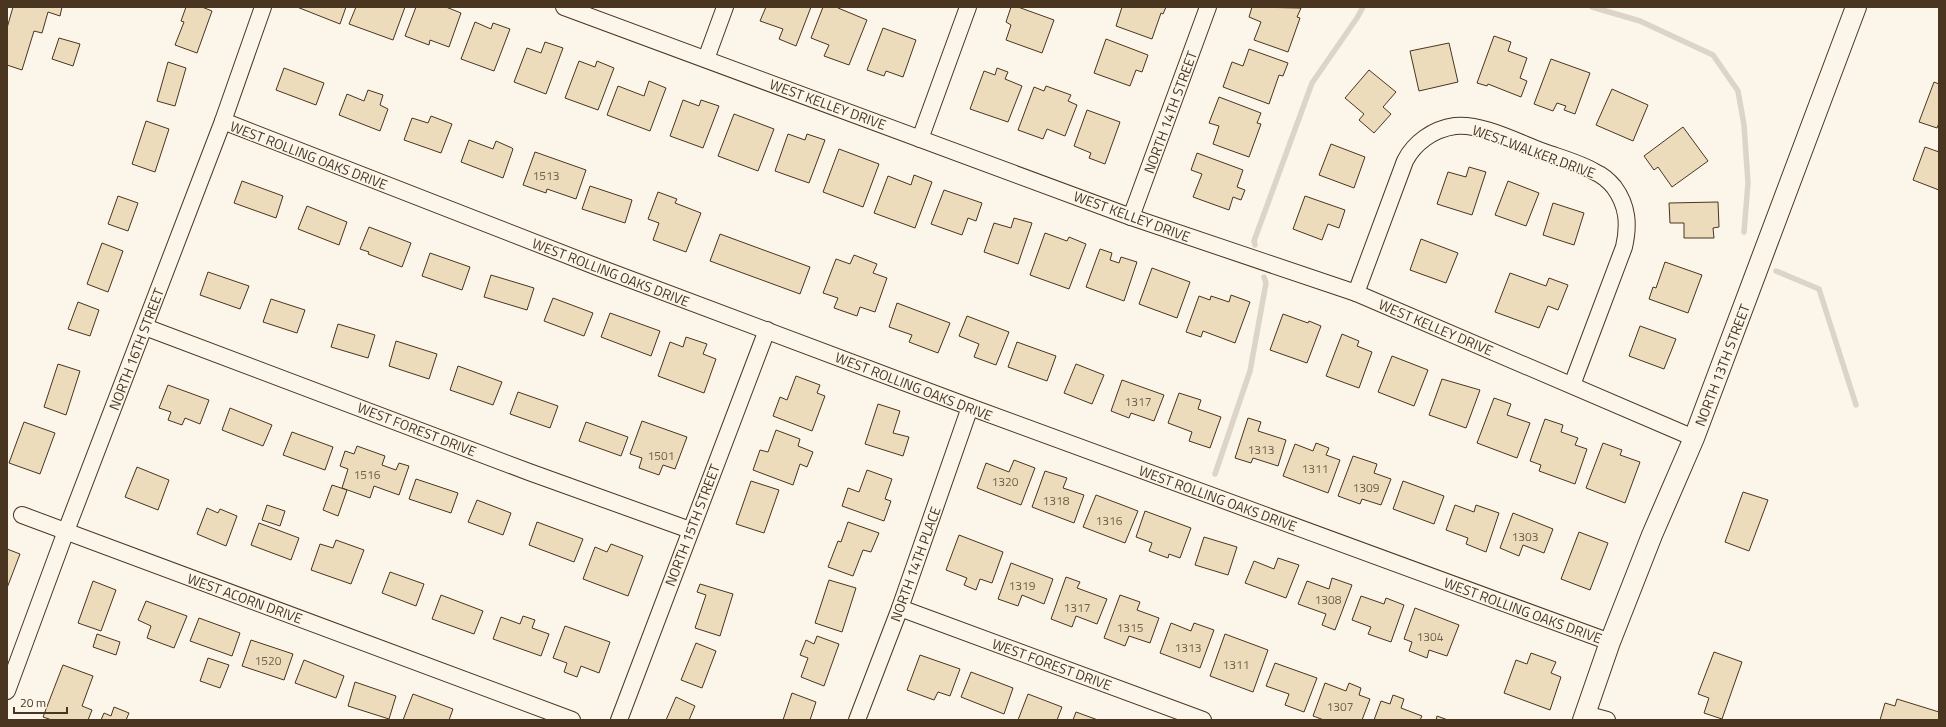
<svg xmlns="http://www.w3.org/2000/svg" width="1946" height="727" viewBox="0 0 1946 727" font-family="'Titillium Web',sans-serif">
<style>
.lines{fill:none;stroke-linecap:round;stroke-linejoin:round}
.stream{stroke:#dcd4c6;stroke-width:5.5}
.building{fill:#ecdcbc;stroke:#4a3520}
.minor-casing{stroke:#4a3520;stroke-width:18}
.tertiary-casing{stroke:#4a3520;stroke-width:22}
.minor{stroke:#fbf6e9;stroke-width:16}
.tertiary{stroke:#fbf6e9;stroke-width:20}
.labels{text-anchor:middle;dominant-baseline:central;stroke-width:3;stroke-linejoin:round;paint-order:stroke}
.number-label{font-size:12px;fill:#725f47}
.street-label{font-size:14px;fill:#4a3520;stroke:#fbf6e9}
</style>
<rect width="100%" height="100%" fill="#fbf6e9"/>
<g class="lines">
<g class="stream">
<polyline points="1592,7 1640,21 1713,55 1738,91 1744,125 1748,183 1744,232"/>
<polyline points="1255,245 1254,241 1312,83 1357,18 1363,7"/>
<polyline points="1776,271 1819,289 1856,405"/>
<polyline points="1215,474 1250,371 1266,283 1264,277"/>
</g>
</g>
<g class="building">
<polygon points="13,7 62,7 60,16 48,12 42,33 34,31 22,70 7,65 7,28"/>
<polygon points="186,7 202,7 212,11 197,53 175,45 184,22 181,21"/>
<polygon points="297,7 346,7 340,24"/>
<polygon points="356,7 405,7 393,40 349,24"/>
<polygon points="416,7 446,7 461,13 449,47 430,40 429,45 405,36"/>
<polygon points="766,7 811,7 796,46 779,39 783,29 760,21"/>
<polygon points="823,7 838,7 838,8 867,20 849,65 824,56 829,45 811,38"/>
<polygon points="1011,7 1018,7 1054,20 1042,53 1006,40 1011,25 1006,22"/>
<polygon points="1122,7 1166,7 1163,14 1161,13 1152,39 1116,26"/>
<polygon points="1252,7 1301,8 1297,17 1300,18 1288,52 1254,40 1261,22 1249,17"/>
<polygon points="475,22 491,29 493,23 510,29 494,71 461,59"/>
<polygon points="883,28 916,40 903,77 886,71 884,76 867,70"/>
<polygon points="1494,36 1511,42 1508,51 1527,58 1520,78 1527,81 1521,97 1488,84 1487,86 1477,83"/>
<polygon points="59,38 80,44 73,66 52,59"/>
<polygon points="1106,39 1148,55 1142,72 1136,70 1130,86 1094,73"/>
<polygon points="545,42 563,48 546,94 514,82 527,48 541,53"/>
<polygon points="1449,43 1458,82 1419,91 1410,51"/>
<polygon points="1249,49 1288,63 1283,76 1279,75 1269,104 1223,87 1232,62 1243,66"/>
<polygon points="1551,59 1590,73 1575,114 1564,110 1566,106 1557,103 1553,111 1534,104"/>
<polygon points="579,61 595,67 597,61 614,68 598,110 565,98"/>
<polygon points="168,62 186,68 175,106 157,101"/>
<polygon points="284,68 324,83 316,105 276,90"/>
<polygon points="997,68 1008,72 1005,79 1022,86 1008,122 970,109 984,71 995,75"/>
<polygon points="1369,70 1396,92 1383,107 1391,114 1374,133 1359,120 1364,114 1345,98"/>
<polygon points="649,81 666,88 650,131 607,115 618,86 644,96"/>
<polygon points="1934,82 1939,84 1939,123 1937,128 1919,122"/>
<polygon points="1046,86 1071,95 1068,101 1077,105 1065,136 1047,129 1043,139 1018,130 1034,87 1044,91"/>
<polygon points="1612,89 1648,105 1633,141 1596,125"/>
<polygon points="368,90 383,95 380,105 388,109 380,131 339,115 347,94 364,101"/>
<polygon points="1219,97 1261,113 1257,123 1261,124 1249,157 1213,144 1219,126 1209,123"/>
<polygon points="683,100 699,106 701,100 719,106 703,148 670,136"/>
<polygon points="1087,110 1120,122 1105,164 1089,158 1091,153 1074,146"/>
<polygon points="734,114 774,129 758,171 718,156"/>
<polygon points="431,116 452,124 441,153 404,140 412,118 428,123"/>
<polygon points="146,121 169,129 155,172 132,164"/>
<polygon points="1683,127 1708,161 1672,187 1658,167 1654,170 1644,156"/>
<polygon points="788,134 805,140 807,134 825,140 809,183 775,171"/>
<polygon points="469,140 493,149 496,141 512,148 513,149 503,178 461,162"/>
<polygon points="1331,144 1365,157 1354,188 1319,175"/>
<polygon points="1925,147 1939,152 1939,190 1913,180"/>
<polygon points="839,149 879,164 863,207 823,192"/>
<polygon points="535,152 586,170 576,199 547,189 546,193 523,185"/>
<polygon points="1197,153 1243,170 1237,187 1245,190 1241,200 1233,197 1229,210 1193,197 1202,174 1191,170"/>
<polygon points="1469,167 1486,172 1472,215 1437,204 1448,172 1466,177"/>
<polygon points="914,175 932,182 915,228 874,213 888,176 911,185"/>
<polygon points="242,181 283,196 276,218 234,203"/>
<polygon points="1508,181 1539,193 1526,226 1495,215"/>
<polygon points="590,186 632,200 625,223 582,209"/>
<polygon points="944,190 982,203 976,221 968,218 962,235 931,224"/>
<polygon points="658,192 677,199 675,203 701,213 686,252 653,240 659,223 648,219"/>
<polygon points="118,196 138,203 128,231 108,224"/>
<polygon points="1305,196 1345,210 1339,228 1328,224 1322,240 1293,229"/>
<polygon points="1718,202 1719,227 1713,228 1714,238 1684,238 1684,223 1670,223 1669,203"/>
<polygon points="1553,203 1584,213 1574,245 1543,235"/>
<polygon points="307,206 347,222 339,245 298,229"/>
<polygon points="1014,218 1032,223 1018,264 984,252 994,223 1011,228"/>
<polygon points="369,227 411,243 402,267 368,254 369,252 360,249"/>
<polygon points="1045,233 1067,241 1069,237 1086,244 1069,289 1030,275"/>
<polygon points="720,234 810,267 800,294 710,261"/>
<polygon points="1421,239 1458,253 1446,283 1410,270"/>
<polygon points="102,243 123,251 108,292 87,284"/>
<polygon points="1100,249 1112,253 1110,260 1119,263 1121,257 1137,262 1124,301 1086,287"/>
<polygon points="430,253 470,267 462,290 422,276"/>
<polygon points="854,255 877,264 873,273 887,278 875,312 860,307 857,316 834,308 838,298 823,293 836,259 850,264"/>
<polygon points="1665,262 1702,275 1688,313 1649,299 1653,287 1656,288"/>
<polygon points="1152,268 1190,282 1177,318 1139,304"/>
<polygon points="208,272 249,286 240,309 200,295"/>
<polygon points="1510,273 1546,286 1549,278 1568,285 1558,310 1548,306 1539,328 1495,312"/>
<polygon points="491,275 534,288 527,310 484,297"/>
<polygon points="1231,295 1250,302 1235,343 1203,331 1201,337 1186,332 1199,296 1210,300 1211,296 1229,302"/>
<polygon points="553,298 593,313 584,336 544,321"/>
<polygon points="271,299 305,310 297,333 263,322"/>
<polygon points="78,302 99,310 90,336 68,329"/>
<polygon points="897,303 950,323 938,353 909,342 912,335 889,327"/>
<polygon points="610,313 660,331 651,356 601,337"/>
<polygon points="1283,314 1308,323 1309,321 1321,326 1307,363 1270,350"/>
<polygon points="967,316 1009,332 996,365 974,357 979,344 959,336"/>
<polygon points="338,324 375,335 368,358 331,347"/>
<polygon points="1640,326 1676,339 1664,369 1629,356"/>
<polygon points="1342,334 1359,341 1357,346 1372,352 1359,388 1326,376"/>
<polygon points="686,337 707,344 703,354 716,359 704,393 658,376 670,342 683,347"/>
<polygon points="396,341 437,354 429,379 389,366"/>
<polygon points="1017,342 1056,356 1047,381 1008,367"/>
<polygon points="1392,356 1428,370 1414,406 1378,392"/>
<polygon points="58,364 80,371 66,415 44,407"/>
<polygon points="1076,364 1104,375 1092,404 1064,393"/>
<polygon points="458,366 502,382 493,405 450,390"/>
<polygon points="796,376 820,385 817,393 825,396 812,431 773,416 780,397 787,400"/>
<polygon points="1442,379 1480,390 1466,428 1429,415"/>
<polygon points="1122,380 1164,395 1154,421 1131,413 1129,418 1111,411"/>
<polygon points="168,385 209,400 200,424 185,418 182,425 168,420 171,412 159,408"/>
<polygon points="518,392 558,406 550,428 510,414"/>
<polygon points="1179,393 1201,400 1198,409 1221,417 1210,448 1189,441 1192,432 1168,423"/>
<polygon points="1494,398 1511,404 1507,415 1530,423 1517,458 1477,443"/>
<polygon points="878,404 900,411 893,433 909,437 903,456 865,444"/>
<polygon points="230,408 272,425 263,446 222,430"/>
<polygon points="1248,418 1261,422 1258,431 1286,440 1278,466 1253,458 1251,463 1235,458"/>
<polygon points="1545,419 1563,425 1561,432 1578,438 1575,445 1587,449 1575,484 1539,471 1541,465 1530,461"/>
<polygon points="642,421 687,437 675,469 663,465 659,475 639,468 642,458 630,454"/>
<polygon points="24,422 55,433 40,474 9,463"/>
<polygon points="586,422 628,437 621,456 579,441"/>
<polygon points="776,430 800,439 798,446 813,452 807,467 800,464 793,485 753,470 760,450 768,452"/>
<polygon points="292,432 333,447 325,470 283,455"/>
<polygon points="1316,443 1329,448 1326,455 1340,460 1328,493 1283,476 1295,444 1313,451"/>
<polygon points="1603,443 1622,450 1620,455 1640,462 1625,503 1586,488"/>
<polygon points="357,446 385,456 382,465 396,470 399,463 409,466 399,495 374,486 370,498 342,488 348,469 340,466 345,451 354,454"/>
<polygon points="1353,456 1377,464 1374,473 1391,479 1381,505 1362,499 1360,504 1338,496"/>
<polygon points="1014,460 1035,468 1021,505 977,488 986,463 1009,472"/>
<polygon points="137,467 169,480 158,510 125,497"/>
<polygon points="867,470 892,479 885,499 891,501 884,521 842,506 848,488 859,492"/>
<polygon points="1045,471 1067,478 1063,488 1084,495 1074,523 1032,507"/>
<polygon points="416,479 458,493 451,513 409,499"/>
<polygon points="751,481 779,490 764,533 736,524"/>
<polygon points="1403,481 1444,496 1434,524 1393,509"/>
<polygon points="332,485 347,490 338,516 323,510"/>
<polygon points="1743,492 1768,500 1749,551 1725,542"/>
<polygon points="1096,495 1138,511 1125,543 1083,527"/>
<polygon points="477,500 511,513 503,535 468,522"/>
<polygon points="267,505 285,511 280,526 262,520"/>
<polygon points="1455,505 1474,512 1476,505 1499,513 1486,552 1466,544 1468,538 1446,530"/>
<polygon points="207,508 218,513 220,509 237,516 226,546 197,534"/>
<polygon points="1145,511 1191,528 1180,558 1169,554 1168,558 1149,551 1152,543 1136,537"/>
<polygon points="1513,513 1553,529 1544,553 1523,545 1519,556 1500,548"/>
<polygon points="537,522 583,539 574,562 529,545"/>
<polygon points="848,522 879,533 871,552 863,550 853,576 828,567 838,541 841,542"/>
<polygon points="259,523 299,538 291,560 251,545"/>
<polygon points="1579,532 1608,543 1590,590 1561,579"/>
<polygon points="959,535 1003,552 992,583 980,579 976,590 964,585 967,578 946,570"/>
<polygon points="1204,537 1237,547 1228,575 1195,565"/>
<polygon points="336,540 364,550 351,584 311,570 320,544 333,548"/>
<polygon points="611,544 643,556 628,596 583,579 595,547 607,552"/>
<polygon points="7,549 20,554 7,588"/>
<polygon points="1278,558 1299,565 1286,598 1245,583 1254,561 1274,569"/>
<polygon points="1011,563 1053,579 1044,604 1022,595 1018,606 998,599"/>
<polygon points="390,572 424,584 416,606 382,593"/>
<polygon points="1066,577 1080,582 1077,588 1107,599 1097,624 1076,616 1072,627 1051,619"/>
<polygon points="1332,578 1352,585 1335,630 1322,625 1326,614 1298,604 1307,581 1329,589"/>
<polygon points="829,580 856,588 842,632 815,623"/>
<polygon points="93,581 116,590 101,631 78,623"/>
<polygon points="700,584 733,594 720,636 695,628 706,595 697,592"/>
<polygon points="441,595 483,611 474,634 432,619"/>
<polygon points="1120,595 1140,602 1137,610 1159,618 1150,643 1129,636 1125,646 1104,638"/>
<polygon points="1361,596 1384,604 1386,598 1404,605 1391,642 1368,634 1371,627 1352,620"/>
<polygon points="146,601 187,616 174,648 147,638 151,626 138,620"/>
<polygon points="1415,608 1459,625 1447,656 1429,650 1427,658 1409,651 1412,642 1404,639"/>
<polygon points="523,616 535,620 532,628 549,634 541,656 493,639 501,617 520,624"/>
<polygon points="199,618 240,633 232,656 190,641"/>
<polygon points="1171,623 1191,631 1194,623 1214,630 1200,668 1160,653"/>
<polygon points="565,626 610,642 599,673 581,666 577,677 564,672 567,663 553,658"/>
<polygon points="97,634 120,642 116,655 93,647"/>
<polygon points="1225,634 1268,650 1253,692 1210,676"/>
<polygon points="817,636 839,644 824,686 801,677 808,658 800,655 806,640 814,644"/>
<polygon points="251,640 293,654 284,680 242,666"/>
<polygon points="696,643 716,651 702,688 681,680"/>
<polygon points="1714,652 1742,662 1722,719 1704,713 1709,698 1698,694"/>
<polygon points="1531,653 1556,662 1551,673 1561,677 1550,710 1504,693 1516,660 1527,664"/>
<polygon points="920,655 960,669 950,696 938,692 934,700 907,690"/>
<polygon points="208,658 229,665 220,688 200,681"/>
<polygon points="304,660 344,676 336,698 295,683"/>
<polygon points="1275,663 1317,678 1304,712 1285,705 1289,694 1266,686"/>
<polygon points="63,665 93,676 82,706 92,710 88,720 52,720 43,717"/>
<polygon points="971,672 1013,688 1004,714 961,697"/>
<polygon points="355,682 396,696 389,719 348,706"/>
<polygon points="1325,683 1346,691 1349,683 1361,688 1359,695 1370,699 1362,720 1324,720 1313,716"/>
<polygon points="792,693 816,702 810,720 783,720"/>
<polygon points="413,694 453,709 449,720 403,720"/>
<polygon points="1028,694 1062,707 1057,720 1018,720"/>
<polygon points="1393,695 1404,699 1401,708 1422,716 1420,720 1374,720 1381,701 1390,704"/>
<polygon points="676,697 695,706 689,720 666,720"/>
<polygon points="1897,699 1939,712 1939,720 1880,720 1885,703 1895,706"/>
<polygon points="114,707 129,713 126,720 101,720 104,713 111,716"/>
<polygon points="1076,712 1098,720 1073,720"/>
<polygon points="1437,716 1448,720 1436,720"/>
</g>
<g class="lines">
<g class="minor-casing">
<g id="minor">
<polyline points="564,7 1131,217 1356,293 1694,438"/>
<polyline points="706,59 725,7"/>
<polyline points="223,121 600,268 970,407 1610,642"/>
<polyline points="920,139 968,7"/>
<polyline points="1131,217 1208,7"/>
<path d="M1356,293l49,-132c9,-18 28,-32 50,-35 27,-3 64,17 89,26 17,6 36,11 51,20 7,3 14,9 19,15 14,19 15,38 10,60l-52,138"/>
<polyline points="145,327 529,472 690,530"/>
<polyline points="22,515 572,720"/>
<polyline points="900,608 1203,720"/>
<polyline points="7,691 66,531 223,121 263,7"/>
<polyline points="1585,714 1607,720"/>
<polyline points="619,720 767,330"/>
<polyline points="857,720 900,608 970,407"/>
</g>
</g>
<g class="tertiary-casing">
<polyline id="tertiary" points="1583,720 1610,642 1652,535 1694,438 1856,7"/>
</g>
<use href="#minor" class="minor"/>
<use href="#tertiary" class="tertiary"/>
</g>
<g class="labels">
<g class="number-label">
<text x="546" y="175">1513</text>
<text x="1138" y="401">1317</text>
<text x="1261" y="449">1313</text>
<text x="661" y="455">1501</text>
<text x="1315" y="468">1311</text>
<text x="367" y="474">1516</text>
<text x="1005" y="481">1320</text>
<text x="1366" y="487">1309</text>
<text x="1056" y="500">1318</text>
<text x="1109" y="520">1316</text>
<text x="1525" y="536">1303</text>
<text x="1022" y="585">1319</text>
<text x="1328" y="599">1308</text>
<text x="1077" y="607">1317</text>
<text x="1130" y="627">1315</text>
<text x="1430" y="636">1304</text>
<text x="1188" y="647">1313</text>
<text x="268" y="660">1520</text>
<text x="1236" y="664">1311</text>
<text x="1340" y="706">1307</text>
</g>
<g class="street-label">
<text transform="translate(828 104) rotate(20)">WEST KELLEY DRIVE</text>
<text transform="translate(1170 112) rotate(-70)">NORTH 14TH STREET</text>
<text transform="translate(1534 151) rotate(20)">WEST WALKER DRIVE</text>
<text transform="translate(309 155) rotate(21)">WEST ROLLING OAKS DRIVE</text>
<text transform="translate(1132 216) rotate(20)">WEST KELLEY DRIVE</text>
<text transform="translate(611 272) rotate(21)">WEST ROLLING OAKS DRIVE</text>
<text transform="translate(1436 327) rotate(23)">WEST KELLEY DRIVE</text>
<text transform="translate(136 349) rotate(-69)">NORTH 16TH STREET</text>
<text transform="translate(1722 365) rotate(-69)">NORTH 13TH STREET</text>
<text transform="translate(914 386) rotate(21)">WEST ROLLING OAKS DRIVE</text>
<text transform="translate(417 429) rotate(21)">WEST FOREST DRIVE</text>
<text transform="translate(1218 498) rotate(20)">WEST ROLLING OAKS DRIVE</text>
<text transform="translate(692 525) rotate(-69)">NORTH 15TH STREET</text>
<text transform="translate(915 564) rotate(-70)">NORTH 14TH PLACE</text>
<text transform="translate(245 598) rotate(20)">WEST ACORN DRIVE</text>
<text transform="translate(1523 610) rotate(20)">WEST ROLLING OAKS DRIVE</text>
<text transform="translate(1052 664) rotate(20)">WEST FOREST DRIVE</text>
</g>
</g>
<rect width="1946" height="727" fill="none" stroke="#4a3520" stroke-width="16"/>
<path d="M14 707v6h53v-6" fill="none" stroke="#4a3520" stroke-width="2"/>
<text x="20" y="707" font-size="12" fill="#4a3520" stroke="#fbf6e9" stroke-width="3" paint-order="stroke">20 m</text>
</svg>
